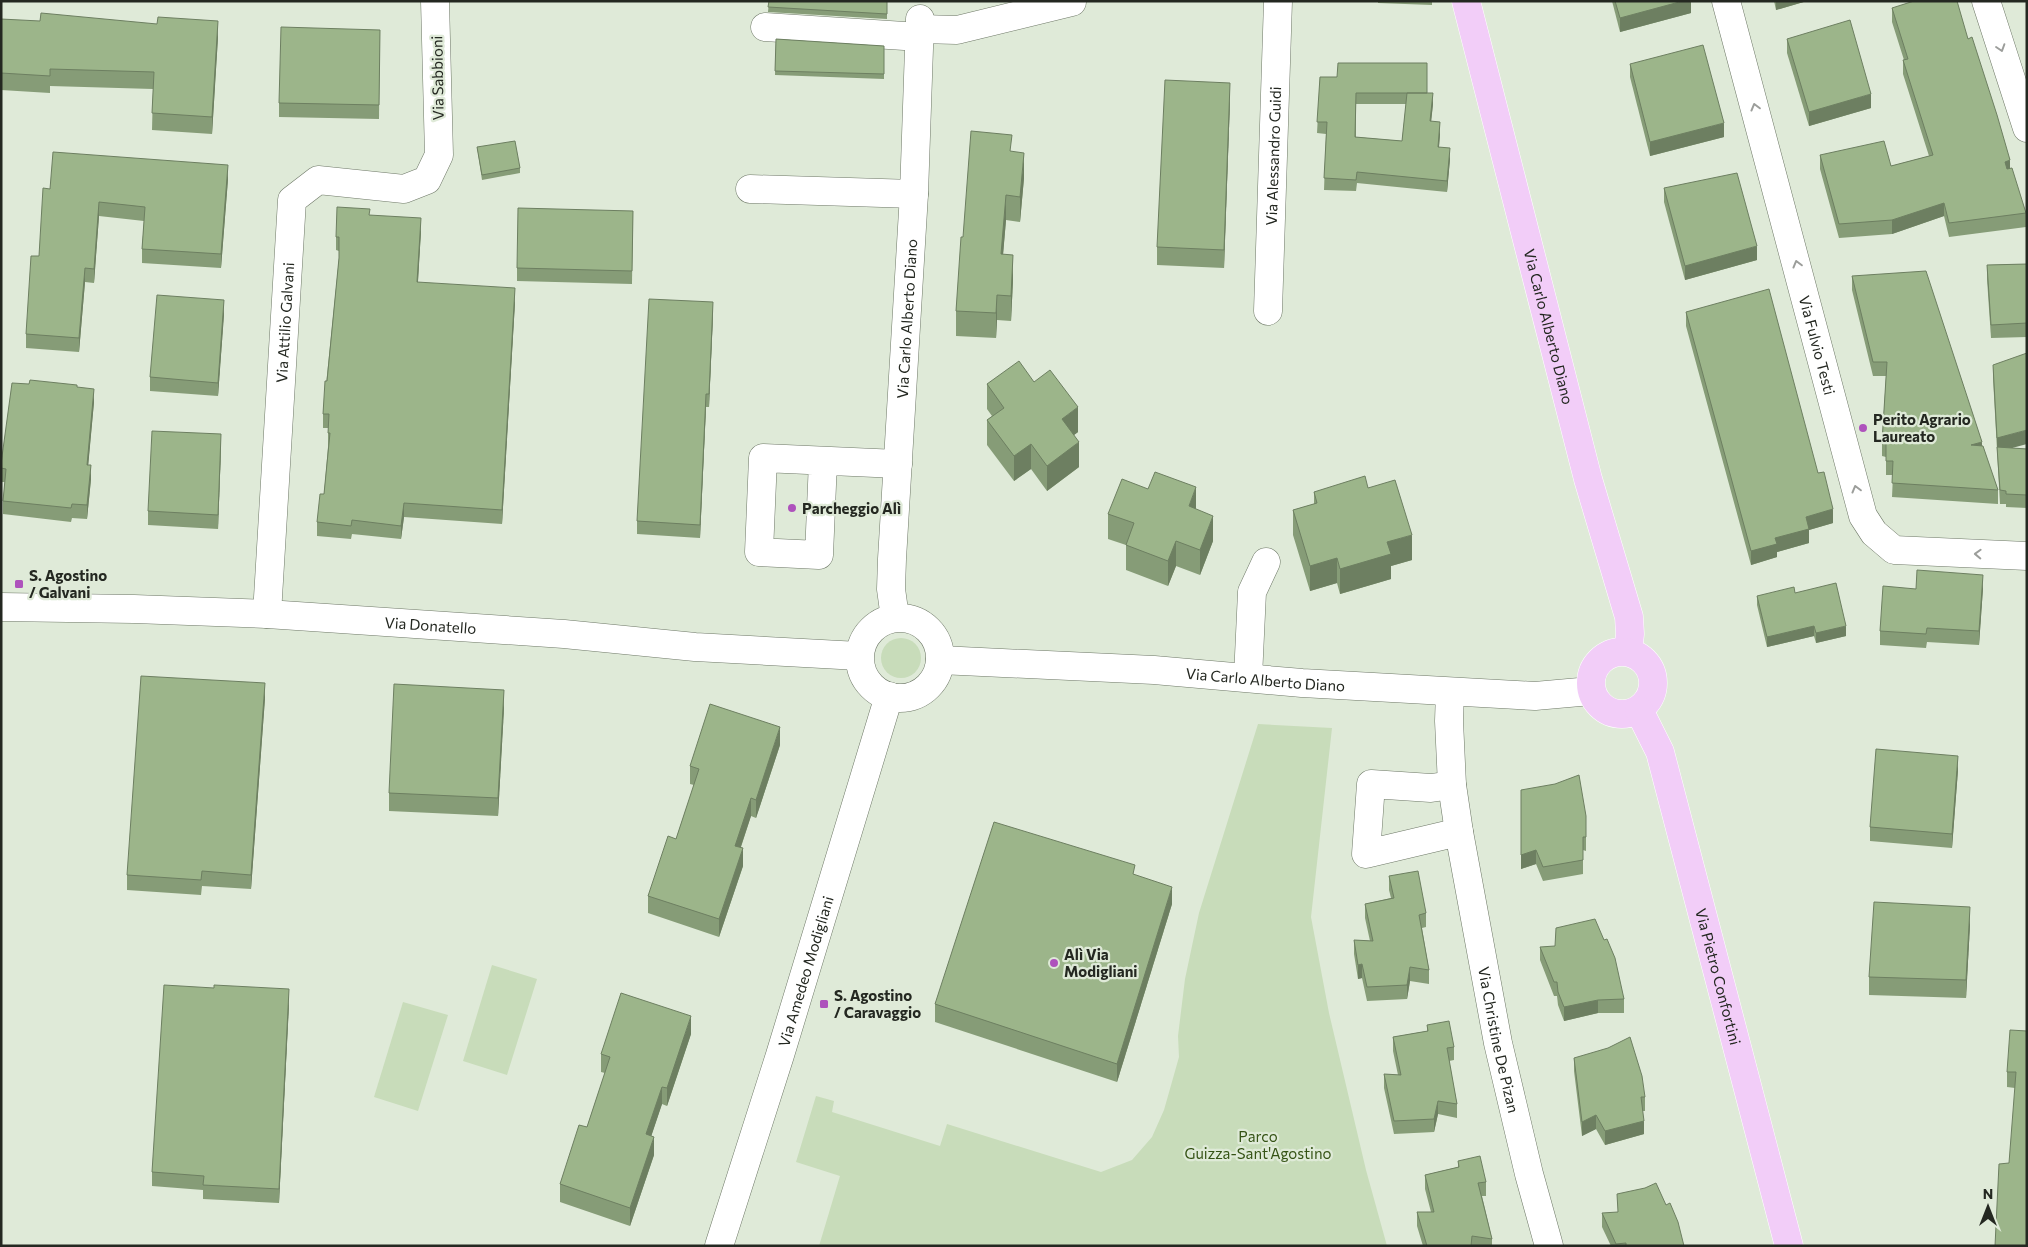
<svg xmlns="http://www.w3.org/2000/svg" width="2028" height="1247" viewBox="0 0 2028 1247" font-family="Commissioner,sans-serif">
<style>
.green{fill:#c8dcba}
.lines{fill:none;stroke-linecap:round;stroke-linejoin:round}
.minor-casing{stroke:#6e7867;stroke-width:29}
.major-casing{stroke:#fff;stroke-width:29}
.minor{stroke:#fff;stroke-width:28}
.major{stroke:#f2cdf8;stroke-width:28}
.wall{fill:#869c77;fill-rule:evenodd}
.shaded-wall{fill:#6d7f61}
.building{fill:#9cb58a;stroke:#6d7f61;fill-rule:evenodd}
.oneway{stroke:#9c9e9b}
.poi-dot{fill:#ae52bc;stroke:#dfead8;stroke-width:2}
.labels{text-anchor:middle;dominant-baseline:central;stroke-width:4.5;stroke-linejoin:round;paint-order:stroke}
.street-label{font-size:15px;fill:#242821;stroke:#dfead8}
.poi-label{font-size:15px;font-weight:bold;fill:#242821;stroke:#dfead8;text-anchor:start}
.park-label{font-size:15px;fill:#355315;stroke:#dfead8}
</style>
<rect width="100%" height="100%" fill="#dfead8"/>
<g class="green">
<circle cx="901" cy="658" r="20"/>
<polygon points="1258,724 1332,728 1311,917 1329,1013 1366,1170 1387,1246 819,1246 840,1176 796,1162 816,1096 834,1101 832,1112 940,1146 947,1124 1101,1172 1132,1160 1152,1137 1164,1110 1179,1057 1178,1036 1185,979 1199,913"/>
<polygon points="492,965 537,979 507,1075 463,1061"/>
<polygon points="403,1002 448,1015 418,1111 374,1097"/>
</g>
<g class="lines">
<g class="minor-casing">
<g id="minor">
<path id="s1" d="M1726,1l137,515 11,17 20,17 133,6"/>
<polyline points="1986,1 2027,128"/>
<polyline points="765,27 920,37"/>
<polyline points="920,29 957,30 1072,2"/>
<polyline points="750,189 914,194"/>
<path id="s2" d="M1268,311l10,-310"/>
<path d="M823,461l-4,94 -60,-3 4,-94c45,2 90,4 135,6"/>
<path id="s3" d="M1,607l133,2 133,5 297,20 131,13 164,9"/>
<path id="s4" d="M267,614l25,-414 26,-20 86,9 23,-9 12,-25 -4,-154"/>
<path id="s5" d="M895,618l-4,-29 1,-30 22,-365 6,-175"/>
<circle cx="900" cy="658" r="40"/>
<path id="s6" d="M940,660l214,10 148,13 233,13 56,-5"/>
<polyline points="1248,677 1252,592 1266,562"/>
<path id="s7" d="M1450,692l-1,29 3,64 7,47 39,211 31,131 20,72"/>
<polyline points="1452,785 1431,788 1371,784 1366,854 1459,832"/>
<path id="s8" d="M719,1246l61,-191 109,-359"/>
</g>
</g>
<g class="major-casing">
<g id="major">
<path id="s9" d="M1466,1l122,478 41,138 1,17 -2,18"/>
<circle cx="1622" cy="683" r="31"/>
<path id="s10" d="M1639,710l21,42 129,494"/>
</g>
</g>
<use href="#minor" class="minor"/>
<use href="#major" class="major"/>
</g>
<g class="wall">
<polygon points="769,1 887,1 887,19 768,12"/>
<polygon points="1378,1 1432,1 1432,5 1378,3"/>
<polygon points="1612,1 1691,1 1691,13 1620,32"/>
<polygon points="1774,1 1807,1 1776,10"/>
<polygon points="1892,8 1968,39 2010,169 2026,213 2026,227 1949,237 1944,216 1892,234 1839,238 1820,169 1820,155 1891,166 1929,156 1903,74 1903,60 1904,60 1892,22"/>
<polygon points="1,19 218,37 212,134 152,130 153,89 50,86 50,93 1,90"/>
<polygon points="380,30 379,119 279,117 279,103"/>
<polygon points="776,39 884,46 884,79 775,75"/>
<polygon points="1787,39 1871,108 1809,126 1787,53"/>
<polygon points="1630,64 1724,137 1650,156 1630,77"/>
<path d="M1320,77l107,16 6,11 -2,17 9,13 -1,13 11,12 -3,33 -90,-9 -1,8 -32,-1 2,-56 -9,-1zM1356,104h50l-4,37 -46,-4z"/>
<polygon points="1230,101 1224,268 1157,265 1157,247"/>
<polygon points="477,147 520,168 520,173 482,180"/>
<polygon points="1012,151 1024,178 1020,222 1006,220 1003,254 1013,280 1011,321 997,320 996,338 956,336 956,311 963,237"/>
<polygon points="228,179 221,268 142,263 142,249 144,221 99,216 94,283 85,282 79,352 26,348 26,334 50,189"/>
<polygon points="1664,188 1757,260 1685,280 1664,202"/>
<polygon points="633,211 632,284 517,281 517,268"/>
<polygon points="370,215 421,231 418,282 515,302 502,524 404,517 401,539 352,534 351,539 317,536 317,522 324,494 328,447 328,428 323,428 323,414 339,258 339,251 336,250 336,237"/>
<polygon points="2027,264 2027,337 1991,338 1987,279 1987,265"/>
<polygon points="1852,276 1982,446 1998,490 1998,504 1892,497 1893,475 1886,475 1886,457 1882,456 1882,442 1886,376 1873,376 1852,290"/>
<polygon points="1686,312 1818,473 1833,523 1809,530 1809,543 1777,552 1777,557 1751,565 1686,326"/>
<polygon points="224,314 218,396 150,391 150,377"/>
<polygon points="713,315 709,407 706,407 700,538 637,534 637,521"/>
<polygon points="1993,365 2013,448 2027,449 2027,508 2006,507 2006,504 2000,504 1993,378"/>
<polygon points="1034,382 1078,432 1074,435 1079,467 1047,491 1031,469 1014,481 987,445 987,420 992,416 987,409 987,384"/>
<polygon points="77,387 94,402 88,465 91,479 87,519 72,518 71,522 3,514 3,501 5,482 1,482 1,464"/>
<polygon points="221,448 218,529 148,525 148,511"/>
<polygon points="1368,488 1412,560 1391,566 1391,579 1340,594 1337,583 1310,591 1293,535 1293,510 1314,504 1314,492"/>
<polygon points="1196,509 1213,541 1200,575 1176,566 1168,586 1126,570 1126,545 1108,539 1108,514"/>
<polygon points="1983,588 1979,645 1927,642 1926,648 1880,645 1880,631 1916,589"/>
<polygon points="1795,593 1846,636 1816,643 1814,636 1767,647 1757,605 1757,596"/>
<polygon points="265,698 251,889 202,886 201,895 127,890 127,875"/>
<polygon points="504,708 498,816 389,811 389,793"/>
<polygon points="780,745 756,818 751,816 741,847 743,866 719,937 648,913 648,896 676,839 694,785 690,784 690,766"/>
<polygon points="1958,770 1952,848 1870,841 1870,827"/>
<polygon points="1521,790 1586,816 1586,851 1583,850 1583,874 1543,881 1536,864 1521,869"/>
<polygon points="1135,875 1172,904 1117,1082 935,1022 935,1004"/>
<polygon points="1389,876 1426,913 1426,927 1422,928 1429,970 1429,984 1410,981 1407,999 1367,1001 1362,978 1358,979 1354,954 1354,940 1370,941 1365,918 1365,904 1391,898 1389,890"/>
<polygon points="1970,925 1966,998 1869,995 1869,977"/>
<polygon points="1540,947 1624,999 1624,1013 1598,1013 1564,1021 1558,1005 1557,996 1554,996 1540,960"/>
<polygon points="289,1004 279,1203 203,1199 203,1190 152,1186 152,1172"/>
<polygon points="1427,1025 1454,1047 1454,1060 1449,1061 1457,1104 1457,1118 1438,1114 1434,1132 1394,1134 1384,1088 1384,1074 1398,1075 1393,1051 1393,1037 1427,1031"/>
<polygon points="2027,1031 2015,1088 2007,1087 2007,1072"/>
<polygon points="691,1034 667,1106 662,1104 651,1136 654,1155 630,1226 560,1202 560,1184 587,1127 605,1073 601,1072 601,1054"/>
<polygon points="1574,1058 1645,1097 1645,1111 1642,1111 1644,1134 1605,1145 1596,1129 1582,1136 1574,1071"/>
<polygon points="1458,1161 1486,1182 1486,1196 1482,1196 1492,1239 1492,1246 1423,1246 1417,1226 1417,1212 1431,1212 1425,1189 1425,1175 1458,1167"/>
<polygon points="1602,1213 1684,1246 1611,1246 1602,1227"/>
</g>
<g class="shaded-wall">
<polygon points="1683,1 1691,1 1691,13 1620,32 1620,18"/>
<polygon points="1776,1 1807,1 1776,10"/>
<polygon points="218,21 218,37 212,134 212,117"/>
<polygon points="1230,83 1230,101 1224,268 1224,250"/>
<polygon points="1433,93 1433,104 1430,132 1430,121"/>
<polygon points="1871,94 1871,108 1809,126 1809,112"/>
<polygon points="1440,122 1440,134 1438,158 1438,147"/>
<polygon points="1724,123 1724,137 1650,156 1650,142"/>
<polygon points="1450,148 1450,159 1447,192 1447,181"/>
<polygon points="1024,153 1024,178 1020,222 1020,197"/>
<polygon points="2010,160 2010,173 2005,176 2005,162"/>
<polygon points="228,165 228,179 221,268 221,254"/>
<polygon points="1006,195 1006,220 1001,279 1001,254"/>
<polygon points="99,202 99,216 94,283 94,269"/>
<polygon points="1944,203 1944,216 1892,234 1892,220"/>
<polygon points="421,218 421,231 417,296 417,282"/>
<polygon points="1757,246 1757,260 1685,280 1685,266"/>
<polygon points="1013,255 1013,280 1011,321 1011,296"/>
<polygon points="85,268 85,282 79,352 79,338"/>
<polygon points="515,288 515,302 502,524 502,510"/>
<polygon points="997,295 997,320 996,338 996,313"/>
<polygon points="224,300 224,314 218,396 218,383"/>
<polygon points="713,302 713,315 709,407 709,394"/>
<polygon points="94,389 94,402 87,479 87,465"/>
<polygon points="706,394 706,407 700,538 700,525"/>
<polygon points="1078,407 1078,432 1062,444 1062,419"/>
<polygon points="2027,430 2027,444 1997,452 1997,438"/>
<polygon points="221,434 221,448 218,529 218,515"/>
<polygon points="1079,442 1079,467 1047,491 1047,466"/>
<polygon points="1982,442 1982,456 1971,445"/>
<polygon points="1031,444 1031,469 1014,481 1014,456"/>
<polygon points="91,465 91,479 87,519 87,505"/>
<polygon points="1196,487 1196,512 1189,506"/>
<polygon points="404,503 404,517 401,539 401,526"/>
<polygon points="1833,509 1833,523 1809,530 1809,543 1777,552 1777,557 1751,565 1751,551 1775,538 1806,517"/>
<polygon points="1213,516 1213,541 1200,575 1200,550"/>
<polygon points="1412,535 1412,560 1391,566 1391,579 1340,594 1340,569 1387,542"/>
<polygon points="1176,541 1176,566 1168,586 1168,561"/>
<polygon points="1337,558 1337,583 1310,591 1310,566"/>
<polygon points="1983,575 1983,588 1979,645 1979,631"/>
<polygon points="1814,626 1814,636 1767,647 1767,637"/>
<polygon points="1846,626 1846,636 1816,643 1816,633"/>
<polygon points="265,683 265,698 251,889 251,875"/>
<polygon points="504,690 504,708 498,816 498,798"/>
<polygon points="780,727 780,745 756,818 756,800"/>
<polygon points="1958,756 1958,770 1952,848 1952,834"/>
<polygon points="751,798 751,816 735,864 735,846"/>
<polygon points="743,848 743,866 719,937 719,919"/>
<polygon points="1536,850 1536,864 1521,869 1521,855"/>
<polygon points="1172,887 1172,904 1117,1082 1117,1064"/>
<polygon points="1970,907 1970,925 1966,998 1966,980"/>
<polygon points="1362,964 1362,978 1358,979 1358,965"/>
<polygon points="1410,967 1410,981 1407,999 1407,985"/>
<polygon points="289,989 289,1004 279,1203 279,1189"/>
<polygon points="1598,1000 1598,1013 1564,1021 1564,1007"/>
<polygon points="691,1016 691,1034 667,1106 667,1088"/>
<polygon points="662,1087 662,1104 646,1152 646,1134"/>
<polygon points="1438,1101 1438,1114 1434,1132 1434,1119"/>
<polygon points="1596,1115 1596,1129 1582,1136 1582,1122"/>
<polygon points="1644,1121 1644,1134 1605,1145 1605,1131"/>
<polygon points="654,1137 654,1155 630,1226 630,1208"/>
</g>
<g class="building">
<polygon points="769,1 887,1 887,14 768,7"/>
<polygon points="1615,1 1683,1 1620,18"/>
<polygon points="1914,1 1957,1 1968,39 1972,37 1997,115 2010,160 2005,162 2007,169 2012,168 2026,213 1949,223 1944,203 1892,220 1839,224 1820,155 1884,141 1891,166 1933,155 1903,60 1908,59 1892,8"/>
<polygon points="41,13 157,24 158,17 218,21 212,117 152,113 154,72 50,69 50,76 1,73 1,19 40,21"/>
<polygon points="1850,20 1871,94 1809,112 1787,39"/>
<polygon points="281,27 380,30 379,105 279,103"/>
<polygon points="776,39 884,46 884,74 775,71"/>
<polygon points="1703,45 1724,123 1650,142 1630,64"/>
<path d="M1338,63h89v30h-20h26l-3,28 10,1 -2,25 12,1 -3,33 -90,-9 -1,8 -32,-2 3,-56h-10l3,-45h17zM1356,93h51l-5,48 -47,-4z"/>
<polygon points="1165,80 1230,83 1224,250 1157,247"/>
<polygon points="971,131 1012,135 1010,151 1024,153 1020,197 1006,195 1001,254 1013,255 1011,296 997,295 996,313 956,311 961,237 963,237"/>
<polygon points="515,141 520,168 482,175 477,147"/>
<polygon points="53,152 228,165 221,254 142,249 145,207 99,202 94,269 85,268 79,338 26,334 31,256 39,256 43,188 50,189"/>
<polygon points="1737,173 1757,246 1685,266 1664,188"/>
<polygon points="337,207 370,209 369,215 421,218 417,282 515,288 502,510 404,503 401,526 352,520 351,526 317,522 320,494 324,494 330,433 328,433 329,414 323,414 325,381 327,381 339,258 339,237 336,237"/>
<polygon points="518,208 633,211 632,271 517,268"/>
<polygon points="2027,264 2027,323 1991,325 1987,265"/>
<polygon points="1926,271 1982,442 1971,445 1983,446 1998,490 1892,483 1893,461 1886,461 1886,443 1882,442 1887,362 1873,362 1852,276"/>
<polygon points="1769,289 1818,473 1824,472 1833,509 1806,517 1809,529 1775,538 1777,544 1751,551 1686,312"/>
<polygon points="157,295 224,300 218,383 150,377"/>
<polygon points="649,299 713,302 709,394 706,394 700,525 637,521"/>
<polygon points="2027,353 2027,430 1997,438 1993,365"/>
<polygon points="1019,361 1034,382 1050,370 1078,407 1062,419 1079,442 1047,466 1031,444 1014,456 987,420 1004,408 987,384"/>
<polygon points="30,380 77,385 77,387 94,389 87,465 91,465 87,505 72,504 71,508 3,501 6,469 1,468 1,464 12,383 29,384"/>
<polygon points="152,431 221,434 218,515 148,511"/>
<polygon points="1997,447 2027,449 2027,495 2006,494 2006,491 2000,490"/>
<polygon points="1155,472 1196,487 1189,506 1213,516 1200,550 1176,541 1168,561 1126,545 1134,523 1108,514 1122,479 1148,489"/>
<polygon points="1365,476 1368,488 1395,480 1412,535 1387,542 1391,554 1340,569 1337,558 1310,566 1293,510 1317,503 1314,492"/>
<polygon points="1917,570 1983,575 1979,631 1927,628 1926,634 1880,631 1883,586 1916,589"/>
<polygon points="1836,583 1846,626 1816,633 1814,626 1767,637 1757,596 1794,587 1795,593"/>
<polygon points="141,676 265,683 251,875 202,871 201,880 127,875"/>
<polygon points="394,684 504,690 498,798 389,793"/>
<polygon points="710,704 780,727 756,800 751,798 735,846 743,848 719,919 648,896 668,836 676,839 699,769 690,766"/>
<polygon points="1876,749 1958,756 1952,834 1870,827"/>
<polygon points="1579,775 1586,816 1586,837 1583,837 1583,860 1543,867 1536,850 1521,855 1521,790 1555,784"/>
<polygon points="994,822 1135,865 1133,874 1172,887 1117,1064 935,1004"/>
<polygon points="1418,871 1426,913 1419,915 1429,970 1410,967 1407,985 1367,987 1362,964 1358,965 1354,940 1373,941 1365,904 1394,898 1389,876"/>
<polygon points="1874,902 1970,907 1966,980 1869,977"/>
<polygon points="1595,919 1604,940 1607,939 1615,958 1624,999 1598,1000 1564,1007 1558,992 1557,982 1554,982 1540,947 1555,946 1556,928"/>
<polygon points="164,985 214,988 214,985 289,989 279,1189 203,1185 204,1176 152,1172"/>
<polygon points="621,993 691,1016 667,1088 662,1087 646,1134 654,1137 630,1208 560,1184 579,1125 587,1127 610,1057 601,1054"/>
<polygon points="1449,1021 1454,1047 1447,1048 1457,1104 1438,1101 1434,1119 1394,1121 1384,1074 1401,1075 1393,1037 1428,1031 1427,1025"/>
<polygon points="2010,1030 2027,1031 2027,1246 1995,1246 1999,1164 2009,1163 2016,1072 2007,1072"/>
<polygon points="1630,1037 1642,1076 1645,1097 1641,1097 1644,1121 1605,1131 1596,1115 1582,1122 1574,1058 1608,1048"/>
<polygon points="1480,1156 1486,1182 1478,1183 1492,1239 1472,1236 1471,1246 1427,1246 1417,1212 1434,1212 1425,1175 1459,1167 1458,1161"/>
<polygon points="1656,1183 1666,1205 1670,1203 1678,1222 1684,1246 1626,1246 1626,1243 1616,1244 1602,1213 1618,1212 1617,1194 1645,1188"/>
</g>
<defs><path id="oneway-chevron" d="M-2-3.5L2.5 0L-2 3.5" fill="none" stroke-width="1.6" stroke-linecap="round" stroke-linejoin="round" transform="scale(1.25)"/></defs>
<g class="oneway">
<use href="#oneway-chevron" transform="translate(2001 48) rotate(72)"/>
<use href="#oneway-chevron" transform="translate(1755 107) rotate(-105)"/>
<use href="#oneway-chevron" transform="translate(1797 264) rotate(-105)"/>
<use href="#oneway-chevron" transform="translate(1856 489) rotate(-105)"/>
<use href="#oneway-chevron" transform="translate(1978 554) rotate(-178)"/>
</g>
<g class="poi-dot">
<circle cx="1863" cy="428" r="5"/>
<circle cx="792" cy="508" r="5"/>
<rect x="14" y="579" width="10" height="10" rx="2.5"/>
<circle cx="1054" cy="963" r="5"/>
<rect x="819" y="999" width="10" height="10" rx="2.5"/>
</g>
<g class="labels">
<g class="street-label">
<text transform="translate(437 78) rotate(-91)">Via Sabbioni</text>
<text stroke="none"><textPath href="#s2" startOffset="155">Via Alessandro Guidi</textPath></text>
<text stroke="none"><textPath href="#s5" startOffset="300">Via Carlo Alberto Diano</textPath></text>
<text stroke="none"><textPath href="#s4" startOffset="292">Via Attilio Galvani</textPath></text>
<text stroke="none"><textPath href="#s9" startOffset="336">Via Carlo Alberto Diano</textPath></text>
<text stroke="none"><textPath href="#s1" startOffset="356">Via Fulvio Testi</textPath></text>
<text stroke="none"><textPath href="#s3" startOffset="430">Via Donatello</textPath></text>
<text stroke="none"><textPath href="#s6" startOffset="326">Via Carlo Alberto Diano</textPath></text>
<text stroke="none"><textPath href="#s8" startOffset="288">Via Amedeo Modigliani</textPath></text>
<text stroke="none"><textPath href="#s10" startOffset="279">Via Pietro Confortini</textPath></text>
<text stroke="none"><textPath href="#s7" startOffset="352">Via Christine De Pizan</textPath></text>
</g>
<g class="poi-label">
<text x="1873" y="419">Perito Agrario<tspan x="1873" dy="17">Laureato</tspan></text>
<text x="802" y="508">Parcheggio Alì</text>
<text x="29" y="575">S. Agostino<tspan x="29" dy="17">/ Galvani</tspan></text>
<text x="1064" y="954">Alì Via<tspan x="1064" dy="17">Modigliani</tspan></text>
<text x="834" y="995">S. Agostino<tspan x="834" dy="17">/ Caravaggio</tspan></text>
</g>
<g class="park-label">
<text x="1258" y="1136">Parco<tspan x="1258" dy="17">Guizza-Sant'Agostino</tspan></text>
</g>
</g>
<rect width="2028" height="1247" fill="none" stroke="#242821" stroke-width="5"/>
<g transform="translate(1988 1207)" stroke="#dfead8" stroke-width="4" paint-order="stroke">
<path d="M0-4L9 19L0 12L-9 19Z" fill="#242821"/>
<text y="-8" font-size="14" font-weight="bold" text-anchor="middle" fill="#242821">N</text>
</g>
</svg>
